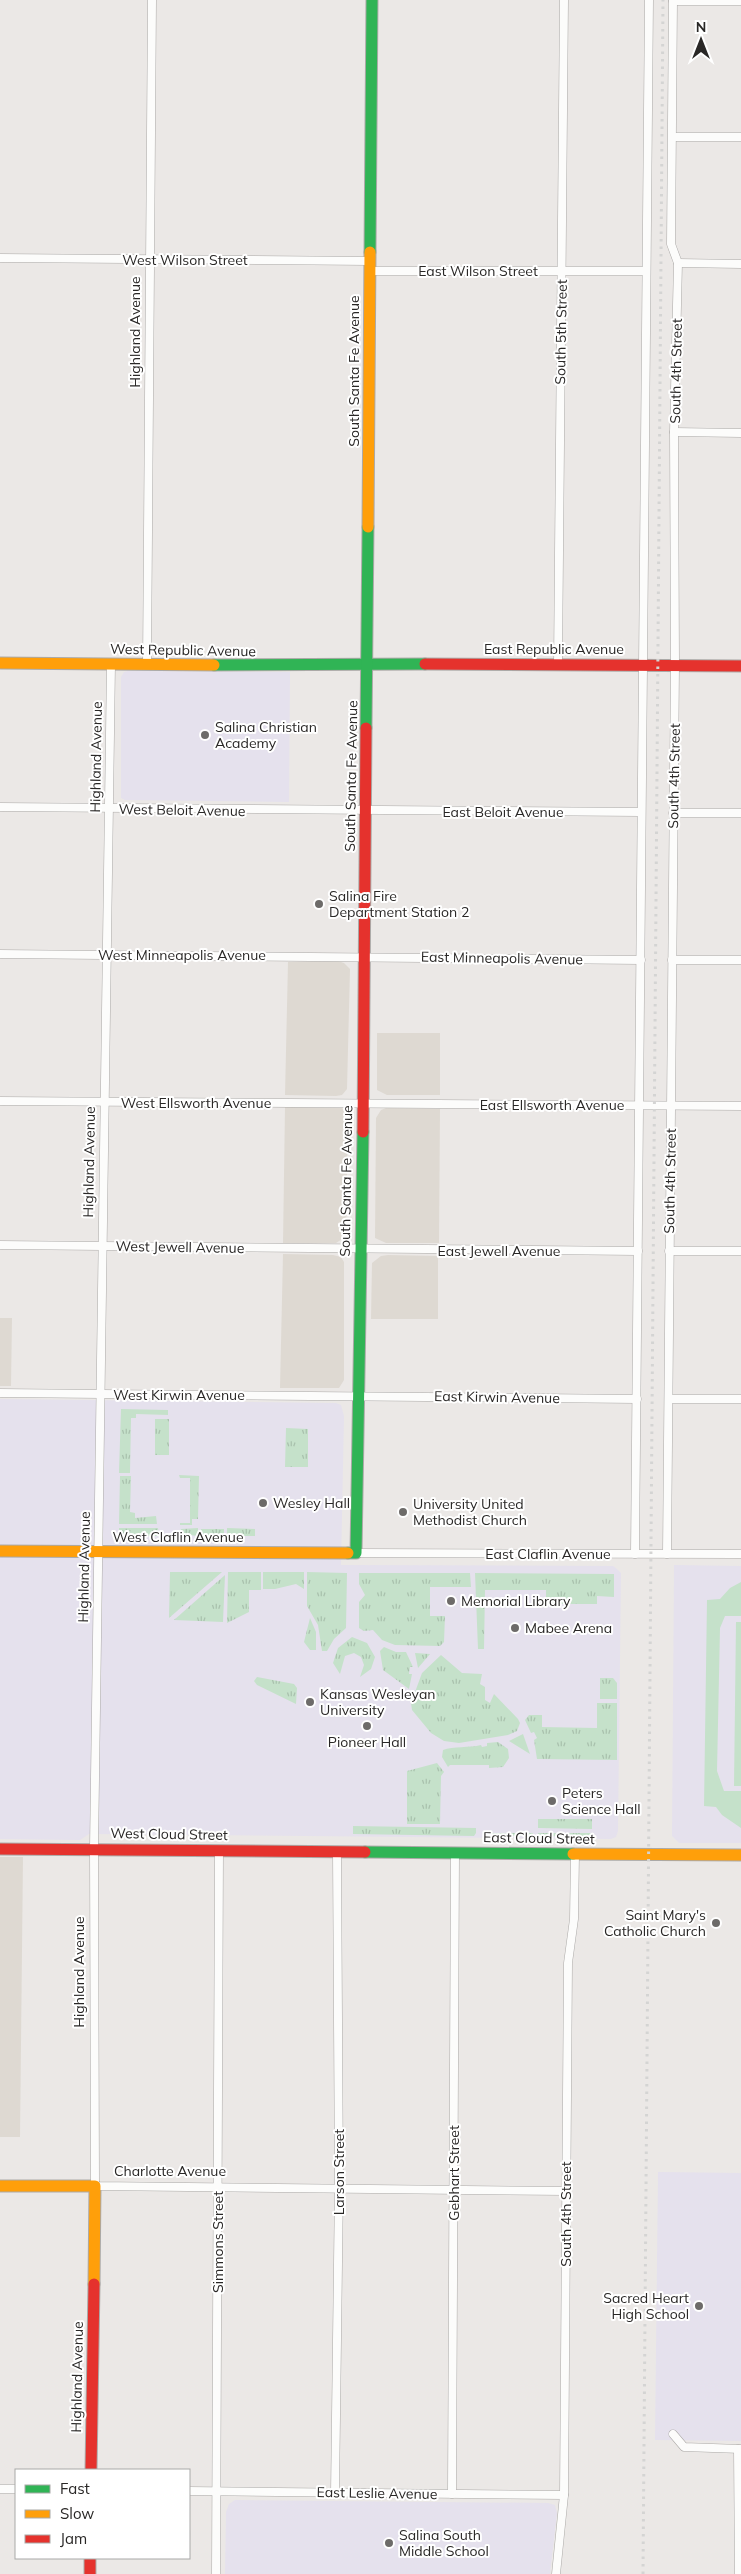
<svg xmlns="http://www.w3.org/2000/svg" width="741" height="2574" viewBox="0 0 741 2574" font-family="Mulish,sans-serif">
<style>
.built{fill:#ded9d2}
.education{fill:#e5e1ed}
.grass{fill:url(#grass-tufts)}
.pitch{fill:#c5e1ca}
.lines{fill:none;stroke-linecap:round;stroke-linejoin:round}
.street-casing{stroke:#aba9a7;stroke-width:9}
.fast-casing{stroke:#aba9a7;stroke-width:13}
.slow-casing{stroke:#aba9a7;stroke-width:13}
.jam-casing{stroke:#aba9a7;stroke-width:13}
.street{stroke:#fcfcfb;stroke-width:8}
.fast{stroke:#30b455;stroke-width:11}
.slow{stroke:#ff9f0a;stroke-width:11}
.jam{stroke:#e5322d;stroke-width:11}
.rail{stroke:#d4d4d3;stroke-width:3;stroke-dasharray:2.5 5;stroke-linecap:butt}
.poi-dot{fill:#6d6b69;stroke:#fff;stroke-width:2}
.labels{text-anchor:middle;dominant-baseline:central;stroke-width:4;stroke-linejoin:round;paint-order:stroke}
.street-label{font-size:14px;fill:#292726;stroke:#fff}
.poi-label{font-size:14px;fill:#292726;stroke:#fff;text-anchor:start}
</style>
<defs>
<pattern id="grass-tufts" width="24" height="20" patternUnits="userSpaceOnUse" patternTransform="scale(1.25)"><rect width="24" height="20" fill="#c5e1ca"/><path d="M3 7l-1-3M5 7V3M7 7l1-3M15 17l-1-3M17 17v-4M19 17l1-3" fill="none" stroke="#a9c1ad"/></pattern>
</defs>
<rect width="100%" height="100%" fill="#ebe8e6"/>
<g class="built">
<polygon points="338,961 344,963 350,969 347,1089 342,1095 336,1096 285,1095 288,962"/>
<polygon points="377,1033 440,1033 440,1095 387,1095 377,1090"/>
<polygon points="285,1107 342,1108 348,1114 346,1233 345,1237 336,1243 283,1243"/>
<polygon points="386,1108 440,1109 439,1243 386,1243 375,1238 376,1118 381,1110"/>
<polygon points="283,1254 333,1255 341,1257 344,1262 344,1380 339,1388 280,1388"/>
<polygon points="388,1255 438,1256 438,1319 371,1319 372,1263 381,1256"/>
<polygon points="0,1318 12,1318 11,1386 0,1386"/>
<polygon points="0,1857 23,1857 20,2137 0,2137"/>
</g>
<g class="education">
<polygon points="128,671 290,672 289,802 125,800 121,798 121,677 124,672"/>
<polygon points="0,1399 336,1403 341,1405 344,1416 341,1565 613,1566 617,1569 621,1573 618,1831 616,1837 611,1839 89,1834 80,1840 0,1839"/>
<polygon points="674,1565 741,1566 741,1843 679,1843 672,1836"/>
<polygon points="658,2172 741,2173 741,2441 655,2440"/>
<polygon points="235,2500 548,2503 555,2505 557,2513 550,2574 225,2574 226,2512 229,2504"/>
</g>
<g class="grass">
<polygon points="121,1409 168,1410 168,1415 136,1414 136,1418 131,1418 130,1473 119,1473"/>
<rect x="155" y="1419" width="14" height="36"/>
<polygon points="286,1428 308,1429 308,1467 285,1467"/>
<polygon points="179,1475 199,1476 198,1519 192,1519 192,1525 180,1525 180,1523 190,1523 190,1478 180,1478"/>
<polygon points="120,1476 131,1476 130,1512 135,1513 135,1518 156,1516 157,1524 119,1524"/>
<polygon points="119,1528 158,1528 159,1536 119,1536"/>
<polygon points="198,1528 198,1536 181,1534 181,1529"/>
<polygon points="227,1528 255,1529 255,1536 227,1536"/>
<rect x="201" y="1529" width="23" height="7"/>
<polygon points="170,1572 222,1572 169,1618"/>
<polygon points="228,1572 261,1572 261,1590 249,1590 249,1612 227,1623"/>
<polygon points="263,1572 304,1572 304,1589 296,1584 275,1589 263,1589"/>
<polygon points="307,1572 347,1573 346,1628 334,1639 327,1651 322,1651 318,1625 307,1606"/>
<polygon points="359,1573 470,1573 471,1587 430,1587 430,1616 445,1616 444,1642 440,1646 395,1645 382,1640 373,1630 364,1631 359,1628 359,1602 365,1595 359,1584"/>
<polygon points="475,1573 614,1574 614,1597 597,1596 597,1604 546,1604 546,1590 485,1590 484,1649 478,1649"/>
<polygon points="225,1575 223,1622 174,1620"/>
<polygon points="310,1618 316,1632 316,1650 310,1650 304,1642"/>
<polygon points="352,1637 367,1643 375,1657 371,1669 360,1677 364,1665 361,1657 354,1653 345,1656 340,1674 333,1663 338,1648"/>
<polygon points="384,1647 396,1652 406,1652 413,1667 410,1667 409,1674 412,1674 409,1689 383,1670 380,1651"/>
<polygon points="415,1653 430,1654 418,1668"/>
<polygon points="441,1655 462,1673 482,1674 480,1684 485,1687 485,1700 490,1703 494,1694 518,1719 520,1723 517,1731 508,1735 459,1743 444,1741 431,1733 412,1710 411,1703 422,1673"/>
<polygon points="257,1677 294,1684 297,1688 296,1704 257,1685 254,1681"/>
<polygon points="600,1678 613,1678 617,1683 617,1699 600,1699"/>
<polygon points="597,1703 617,1703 617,1760 537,1759 534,1740 537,1738 534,1732 531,1733 525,1720 529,1715 542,1715 542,1727 597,1728"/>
<polygon points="523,1734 530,1754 509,1741"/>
<path d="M498,1742l10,7 1,9 -6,9 -14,1v-3h-39l-2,2 -6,-10 1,-7c10,-4 26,-2 38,-5l1,2 5,-1v-3z"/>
<polygon points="437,1763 444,1772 441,1776 440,1824 407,1824 407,1771"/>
<polygon points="538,1819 592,1819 592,1829 538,1828"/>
<polygon points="353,1826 476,1828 476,1833 474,1836 353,1834"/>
<polygon points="487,1833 533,1833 533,1836 489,1836"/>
<polygon points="538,1833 591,1833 591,1837 538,1836"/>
</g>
<g class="pitch">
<polygon points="741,1582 741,1616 725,1616 720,1628 717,1771 724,1791 741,1791 741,1828 722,1815 716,1807 704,1806 707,1600 720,1599 730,1588"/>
<polygon points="736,1622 741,1622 741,1786 734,1786"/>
</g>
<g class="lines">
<g class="street-casing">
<g id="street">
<polyline points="673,1 741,1"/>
<polyline points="673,137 741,137"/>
<polyline points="0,258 370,261"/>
<polyline points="678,263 741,264"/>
<polyline points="370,271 646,271"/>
<polyline points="674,432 741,433"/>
<polyline points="111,664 94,1848 95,2186 566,2191"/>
<polyline points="558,664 564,0"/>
<polyline points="147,665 152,0"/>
<polyline points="0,807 641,812"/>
<polyline points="673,813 741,813"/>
<polyline points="0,954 641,960"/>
<polyline points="672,960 741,960"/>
<polyline points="0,1101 741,1106"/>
<polyline points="0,1245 638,1251"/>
<polyline points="669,1251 741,1251"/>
<polyline points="0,1393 637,1399"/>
<polyline points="669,1399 741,1399"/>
<polyline points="356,1553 741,1554"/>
<polyline points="635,1554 649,0"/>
<polyline points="667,1554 675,665 674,432 678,263 671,244 673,0"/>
<polyline points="673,2434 684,2447 741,2449"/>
<polyline points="738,2449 739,2574"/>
<polyline points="0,2489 16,2489"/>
<polyline points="189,2491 564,2495"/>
<polyline points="335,2493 339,2187 337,1851"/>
<polyline points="452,2494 455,1853"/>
<polyline points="216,2574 219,1850"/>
<polyline points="556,2574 564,2495 568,1963 574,1919 575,1854"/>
</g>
</g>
<g class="fast-casing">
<g id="fast">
<polyline points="370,252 372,0"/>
<polyline points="214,665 425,664"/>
<polyline points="366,728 368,527"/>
<polyline points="348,1553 356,1553 363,1132"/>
<polyline points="365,1852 573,1854"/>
</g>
</g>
<g class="slow-casing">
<g id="slow">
<polyline points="368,527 370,252"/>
<polyline points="0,663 214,665"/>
<polyline points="0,1551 348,1553"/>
<polyline points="573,1854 741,1855"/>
<polyline points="0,2186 95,2186 94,2284"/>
</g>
</g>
<g class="jam-casing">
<g id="jam">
<polyline points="425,664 741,666"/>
<polyline points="363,1132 366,728"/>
<polyline points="0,1849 365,1852"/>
<polyline points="91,2470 94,2284"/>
<polyline points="90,2558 90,2574"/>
</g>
</g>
<use href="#street" class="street"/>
<use href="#fast" class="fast"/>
<use href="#slow" class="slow"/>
<use href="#jam" class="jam"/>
<polyline class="rail" points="643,2574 663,0"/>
</g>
<g class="poi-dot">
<circle cx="205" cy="735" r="5"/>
<circle cx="319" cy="904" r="5"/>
<circle cx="263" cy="1503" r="5"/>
<circle cx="403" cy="1512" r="5"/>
<circle cx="451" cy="1601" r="5"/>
<circle cx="515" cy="1628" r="5"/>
<circle cx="310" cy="1702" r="5"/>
<circle cx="367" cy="1726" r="5"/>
<circle cx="552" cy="1801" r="5"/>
<circle cx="716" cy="1923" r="5"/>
<circle cx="699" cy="2306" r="5"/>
<circle cx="389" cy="2543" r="5"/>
</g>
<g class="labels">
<g class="street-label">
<text x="185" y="260">West Wilson Street</text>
<text x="478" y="271">East Wilson Street</text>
<text transform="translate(135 332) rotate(-90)">Highland Avenue</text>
<text transform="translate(561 332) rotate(-89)">South 5th Street</text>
<text transform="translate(354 371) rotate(-90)">South Santa Fe Avenue</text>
<text transform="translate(676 371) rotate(-89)">South 4th Street</text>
<text x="554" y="649">East Republic Avenue</text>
<text transform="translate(183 650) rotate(1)">West Republic Avenue</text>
<text transform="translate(96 757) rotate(-89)">Highland Avenue</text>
<text transform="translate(351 776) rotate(-89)">South Santa Fe Avenue</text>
<text transform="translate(674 776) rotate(-89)">South 4th Street</text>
<text transform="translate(182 810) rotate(1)">West Beloit Avenue</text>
<text x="503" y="812">East Beloit Avenue</text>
<text x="182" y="955">West Minneapolis Avenue</text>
<text transform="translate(502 958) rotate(1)">East Minneapolis Avenue</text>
<text x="196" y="1103">West Ellsworth Avenue</text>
<text x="552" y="1105">East Ellsworth Avenue</text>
<text transform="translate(89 1162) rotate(-89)">Highland Avenue</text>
<text transform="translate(346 1181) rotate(-89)">South Santa Fe Avenue</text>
<text transform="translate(670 1181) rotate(-89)">South 4th Street</text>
<text transform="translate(180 1247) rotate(1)">West Jewell Avenue</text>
<text x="499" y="1251">East Jewell Avenue</text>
<text x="179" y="1395">West Kirwin Avenue</text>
<text transform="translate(497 1397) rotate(1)">East Kirwin Avenue</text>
<text x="178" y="1537">West Claflin Avenue</text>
<text x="548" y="1554">East Claflin Avenue</text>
<text transform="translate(84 1567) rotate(-89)">Highland Avenue</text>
<text transform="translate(169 1834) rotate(1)">West Cloud Street</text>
<text transform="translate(539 1838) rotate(1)">East Cloud Street</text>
<text transform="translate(79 1972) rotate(-90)">Highland Avenue</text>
<text x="170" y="2171">Charlotte Avenue</text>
<text transform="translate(339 2172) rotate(-90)">Larson Street</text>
<text transform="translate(454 2173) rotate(-90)">Gebhart Street</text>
<text transform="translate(566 2214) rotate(-90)">South 4th Street</text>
<text transform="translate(218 2242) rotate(-90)">Simmons Street</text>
<text transform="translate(77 2377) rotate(-89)">Highland Avenue</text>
<text transform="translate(377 2493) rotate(1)">East Leslie Avenue</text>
</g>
<g class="poi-label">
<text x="215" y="727">Salina Christian<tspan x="215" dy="16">Academy</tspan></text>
<text x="329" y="896">Salina Fire<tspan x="329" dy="16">Department Station 2</tspan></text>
<text x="273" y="1503">Wesley Hall</text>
<text x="413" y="1504">University United<tspan x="413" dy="16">Methodist Church</tspan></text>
<text x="461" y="1601">Memorial Library</text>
<text x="525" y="1628">Mabee Arena</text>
<text x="320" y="1694">Kansas Wesleyan<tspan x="320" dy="16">University</tspan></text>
<text x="367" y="1742" text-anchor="middle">Pioneer Hall</text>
<text x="562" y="1793">Peters<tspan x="562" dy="16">Science Hall</tspan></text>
<text x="706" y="1915" text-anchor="end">Saint Mary's<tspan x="706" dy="16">Catholic Church</tspan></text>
<text x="689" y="2298" text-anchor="end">Sacred Heart<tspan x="689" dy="16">High School</tspan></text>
<text x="399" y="2535">Salina South<tspan x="399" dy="16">Middle School</tspan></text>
</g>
</g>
<rect x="15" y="2469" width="175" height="90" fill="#ffffff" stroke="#a9a9a8"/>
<rect x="25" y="2485" width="25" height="8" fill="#30b455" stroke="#a9a9a8"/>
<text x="60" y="2494" font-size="15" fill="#292726">Fast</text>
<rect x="25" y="2510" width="25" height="8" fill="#ff9f0a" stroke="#a9a9a8"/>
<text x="60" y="2519" font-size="15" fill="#292726">Slow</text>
<rect x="25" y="2535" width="25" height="8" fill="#e5322d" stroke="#a9a9a8"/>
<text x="60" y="2544" font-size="15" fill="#292726">Jam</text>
<g transform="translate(701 40)" stroke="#ffffff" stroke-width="4" paint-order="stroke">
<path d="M0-4L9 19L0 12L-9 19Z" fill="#292726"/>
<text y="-8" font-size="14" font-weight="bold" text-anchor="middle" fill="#292726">N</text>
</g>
</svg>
